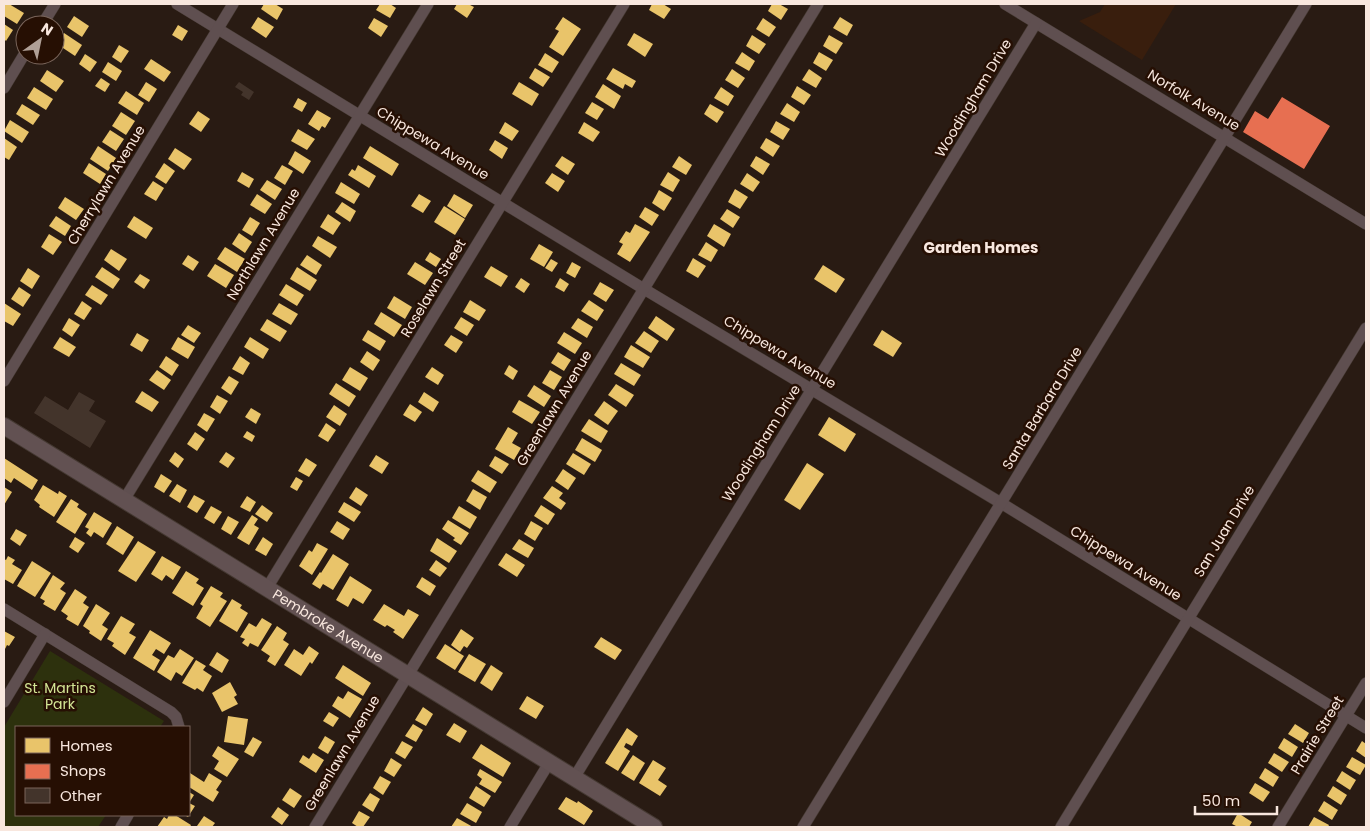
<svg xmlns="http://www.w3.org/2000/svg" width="1370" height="831" viewBox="0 0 1370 831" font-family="Poppins,sans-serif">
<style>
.built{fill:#391e0d}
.green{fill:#2d310d}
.homes{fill:#e9c46a}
.shops{fill:#e76f51}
.building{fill:#43342b}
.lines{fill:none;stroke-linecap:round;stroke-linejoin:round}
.street-casing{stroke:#443831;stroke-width:12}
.secondary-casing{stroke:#443831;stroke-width:18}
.street{stroke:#5f4f50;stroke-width:11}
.secondary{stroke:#625152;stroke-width:16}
.labels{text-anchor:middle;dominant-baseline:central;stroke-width:5;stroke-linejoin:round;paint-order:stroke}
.street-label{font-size:14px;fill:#f8e7de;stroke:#260f03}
.park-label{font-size:14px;fill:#d3e594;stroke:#260f03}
.neighbourhood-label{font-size:15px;font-weight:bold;fill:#f8e7de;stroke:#260f03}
</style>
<rect width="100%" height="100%" fill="#291b13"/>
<polygon class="built" points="1105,4 1176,4 1142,60 1079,21 1100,12"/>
<polygon class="green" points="50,651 164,721 160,727 16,727 16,815 106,815 98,827 4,827 4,727"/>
<g class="homes">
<polygon points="4,4 9,4 24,13 17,24 4,16"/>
<polygon points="264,4 275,4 283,9 277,20 261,9"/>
<polygon points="380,4 390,4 396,8 390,18 376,10"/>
<polygon points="457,4 468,4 474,7 467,18 454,9"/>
<polygon points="652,4 663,4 671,9 664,19 649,10"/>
<polygon points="772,4 779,4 788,9 781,20 768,11"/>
<polygon points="74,16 89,26 82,37 67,27"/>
<polygon points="258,17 274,27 266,38 251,28"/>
<polygon points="563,17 581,29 563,56 549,47 559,31 555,29"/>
<polygon points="840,17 853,25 847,36 833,28"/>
<polygon points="374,18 388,26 381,37 368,28"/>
<polygon points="763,18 776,27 769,37 756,29"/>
<polygon points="4,24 13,30 6,41 4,39"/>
<polygon points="178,25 188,31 182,41 172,35"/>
<polygon points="64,33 82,45 75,56 57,44"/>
<polygon points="634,33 653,44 645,57 627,45"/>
<polygon points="752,35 766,44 759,54 746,46"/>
<polygon points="829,35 843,43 836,54 823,46"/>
<polygon points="119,45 129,51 121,63 112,57"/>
<polygon points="742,52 755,61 749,71 735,63"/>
<polygon points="819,52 833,60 826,71 813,63"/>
<polygon points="545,53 559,62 552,73 538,65"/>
<polygon points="85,54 97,62 90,72 79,64"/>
<polygon points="151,59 171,72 164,82 144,69"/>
<polygon points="108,62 122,71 116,81 102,72"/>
<polygon points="535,68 550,77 543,87 529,78"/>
<polygon points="613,68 636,81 632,88 625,84 623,89 606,79"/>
<polygon points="732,69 745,78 738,88 725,80"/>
<polygon points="809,69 822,78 816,88 802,80"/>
<polygon points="47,70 64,81 56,92 40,81"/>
<polygon points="101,78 110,84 105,92 95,86"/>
<polygon points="146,82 157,89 149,102 138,95"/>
<polygon points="519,82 539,94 532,106 512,94"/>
<polygon points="603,84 621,96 614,109 595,97"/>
<polygon points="797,86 811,95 804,105 791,97"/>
<polygon points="34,87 53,99 46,110 27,98"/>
<polygon points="721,87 734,96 728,106 714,98"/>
<polygon points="126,91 144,103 137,115 118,103"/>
<polygon points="298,98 307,103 302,112 293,107"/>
<polygon points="592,102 604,109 597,120 585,113"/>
<polygon points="787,103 800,112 794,122 780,114"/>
<polygon points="22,104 40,115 33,125 16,114"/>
<polygon points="710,104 724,112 717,123 704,114"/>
<polygon points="317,110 331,118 325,128 322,126 319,131 308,124"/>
<polygon points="198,111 210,119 201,132 189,124"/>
<polygon points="121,112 135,121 126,135 112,126"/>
<polygon points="10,120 29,132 22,143 4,131"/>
<polygon points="776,121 790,129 783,140 770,132"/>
<polygon points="505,122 519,131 512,141 499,133"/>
<polygon points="584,122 600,132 593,142 578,133"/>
<polygon points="298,129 315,139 307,150 291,141"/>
<polygon points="110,130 124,139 116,151 102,142"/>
<polygon points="4,138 17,147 9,160 4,157"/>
<polygon points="766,138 780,146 773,157 760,148"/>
<polygon points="495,140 508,148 502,159 489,150"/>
<polygon points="98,146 116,158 108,171 90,159"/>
<polygon points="370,146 399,164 392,176 363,158"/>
<polygon points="175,148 192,159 184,170 168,159"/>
<polygon points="295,151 311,161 303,174 288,164"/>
<polygon points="562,156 575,164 568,175 555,166"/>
<polygon points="679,156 692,165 686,175 672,167"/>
<polygon points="756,156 770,164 763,175 750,166"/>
<polygon points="89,163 106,174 100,184 83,173"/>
<polygon points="164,163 175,171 166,184 155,177"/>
<polygon points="282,165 293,171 285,185 274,178"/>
<polygon points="358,165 376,176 369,188 348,175 352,169 355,171"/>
<polygon points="242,172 254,179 249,188 237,181"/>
<polygon points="668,172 680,180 673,192 660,185"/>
<polygon points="552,173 565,181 558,192 545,183"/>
<polygon points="747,173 760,182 753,192 740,184"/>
<polygon points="267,180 282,189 275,200 260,190"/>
<polygon points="153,181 164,188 156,201 144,194"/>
<polygon points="341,182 360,194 354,204 335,193"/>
<polygon points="735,189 748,197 740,209 728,202"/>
<polygon points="659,190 672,198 664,211 652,203"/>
<polygon points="257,194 272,204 265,214 250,205"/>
<polygon points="419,194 431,201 423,213 411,206"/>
<polygon points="454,194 473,205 465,218 447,206"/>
<polygon points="65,197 84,209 76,220 58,208"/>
<polygon points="342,202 356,211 350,222 335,212"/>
<polygon points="444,206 465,219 455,235 434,222"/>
<polygon points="645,207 659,215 652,226 639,217"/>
<polygon points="727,209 740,217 733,228 720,219"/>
<polygon points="328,214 341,223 333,235 320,227"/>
<polygon points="56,216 71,226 65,236 49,226"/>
<polygon points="134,216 153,228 146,239 127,227"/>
<polygon points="250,217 260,223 252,236 242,230"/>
<polygon points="635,224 650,232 630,262 617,254 623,244 619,242 626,231 630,233"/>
<polygon points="714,224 731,234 724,247 707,236"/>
<polygon points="239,233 252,242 245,253 232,244"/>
<polygon points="49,234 62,242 53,255 41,247"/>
<polygon points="318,236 337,247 330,258 312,246"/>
<polygon points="706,242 718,250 711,262 698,255"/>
<polygon points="539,244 553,252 544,267 530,259"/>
<polygon points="225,247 245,259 237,272 217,259"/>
<polygon points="111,249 127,259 119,271 104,260"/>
<polygon points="430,252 441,259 436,267 425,260"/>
<polygon points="188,255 199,262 193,271 182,264"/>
<polygon points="307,255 322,265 316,275 300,265"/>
<polygon points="693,258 706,266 698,278 686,271"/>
<polygon points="551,259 558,263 552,272 545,268"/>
<polygon points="415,262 433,273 425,285 407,274"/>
<polygon points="572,262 581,267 575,278 566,273"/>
<polygon points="215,264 234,275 226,288 207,276"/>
<polygon points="823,265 845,279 836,293 814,279"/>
<polygon points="491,266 508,276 501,287 484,277"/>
<polygon points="102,267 120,279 113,289 95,277"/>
<polygon points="297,267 317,280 310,291 290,279"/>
<polygon points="28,268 40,276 32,289 20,281"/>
<polygon points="140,274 150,280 144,289 134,282"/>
<polygon points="521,278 530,284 524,293 515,287"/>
<polygon points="560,278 569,284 564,292 555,287"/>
<polygon points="600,282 614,290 606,302 593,294"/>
<polygon points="286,284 304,295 297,306 279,295"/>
<polygon points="92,285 108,295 101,305 85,295"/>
<polygon points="19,287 31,295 23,307 11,299"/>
<polygon points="394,296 412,307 405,319 387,308"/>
<polygon points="470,300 486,310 479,321 463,312"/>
<polygon points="589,300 604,310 597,321 581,311"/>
<polygon points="82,301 92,308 84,320 74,314"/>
<polygon points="4,303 21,314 13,326 4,321"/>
<polygon points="279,303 298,314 291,325 272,314"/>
<polygon points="381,312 402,325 394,337 374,324"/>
<polygon points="656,316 675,329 667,341 648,328"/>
<polygon points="461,317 474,325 467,336 454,328"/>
<polygon points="69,318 80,325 72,337 62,330"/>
<polygon points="578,318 593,327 587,338 571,328"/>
<polygon points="267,319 287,331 280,342 260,330"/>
<polygon points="188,325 201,333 194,343 181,335"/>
<polygon points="368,330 386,341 380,351 362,340"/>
<polygon points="882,330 902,343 893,357 873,345"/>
<polygon points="644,331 659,341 651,353 635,343"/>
<polygon points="564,332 582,343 575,354 557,343"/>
<polygon points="137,333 149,340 142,352 130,345"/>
<polygon points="451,335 463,342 456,353 444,345"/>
<polygon points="60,337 76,347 69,357 53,348"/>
<polygon points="178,337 195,347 188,359 171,349"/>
<polygon points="250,337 269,349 263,359 244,347"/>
<polygon points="631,345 650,357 643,368 624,357"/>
<polygon points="367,351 380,360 373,371 360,362"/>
<polygon points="558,352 571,360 564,371 551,363"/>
<polygon points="166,356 179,365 172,376 159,367"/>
<polygon points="240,356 250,363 243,375 232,369"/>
<polygon points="621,363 641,375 634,386 614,374"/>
<polygon points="509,365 518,371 513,380 504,374"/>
<polygon points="350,367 368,378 360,391 342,380"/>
<polygon points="432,367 444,375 438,385 425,377"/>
<polygon points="157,370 171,380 164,390 149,380"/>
<polygon points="550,370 562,377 554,390 542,383"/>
<polygon points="229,376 239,382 231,395 221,388"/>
<polygon points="336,383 356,396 349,407 329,394"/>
<polygon points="616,384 634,395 626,407 608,395"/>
<polygon points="534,385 551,396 544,407 527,396"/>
<polygon points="142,391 159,402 152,412 135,402"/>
<polygon points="424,392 439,402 433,412 418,402"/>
<polygon points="217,395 228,401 220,414 210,407"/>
<polygon points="519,400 540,412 532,424 512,412"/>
<polygon points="604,401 618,411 608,425 594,415"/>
<polygon points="410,404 422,412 415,422 403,415"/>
<polygon points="334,405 347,414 340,426 326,417"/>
<polygon points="251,408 261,414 256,424 245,417"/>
<polygon points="204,413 215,419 207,432 197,425"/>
<polygon points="829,417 856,434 845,452 818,435"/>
<polygon points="589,419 608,431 601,443 581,431"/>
<polygon points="326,423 336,430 328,442 318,436"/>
<polygon points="508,427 518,433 512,443 521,448 514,460 495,449"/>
<polygon points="247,431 255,436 252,442 243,437"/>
<polygon points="195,432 205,439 197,451 187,444"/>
<polygon points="582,438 602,450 595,462 575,450"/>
<polygon points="175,452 184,459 178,468 169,461"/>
<polygon points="226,452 235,458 228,468 219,462"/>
<polygon points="573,453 591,464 584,475 566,464"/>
<polygon points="376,455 389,463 382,474 369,466"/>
<polygon points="495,456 509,464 502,474 489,466"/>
<polygon points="4,458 38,480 32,490 14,478 11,483 4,478"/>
<polygon points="306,458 317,465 309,477 298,471"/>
<polygon points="807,463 824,474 800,510 784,500"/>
<polygon points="563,469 576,478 568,490 555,481"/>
<polygon points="478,470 497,482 490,493 471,481"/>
<polygon points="161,474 172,481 164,493 154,487"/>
<polygon points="296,477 303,481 297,491 290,487"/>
<polygon points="177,484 187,490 180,503 169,496"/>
<polygon points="43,485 58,494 59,491 67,496 54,517 39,507 40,505 34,500"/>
<polygon points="552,486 563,493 559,498 566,503 561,510 543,498"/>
<polygon points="4,487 12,492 4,505"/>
<polygon points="356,487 368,495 361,506 349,498"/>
<polygon points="473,489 487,497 480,510 466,501"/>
<polygon points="194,495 205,501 197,513 187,507"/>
<polygon points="247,496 256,502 250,512 240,507"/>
<polygon points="71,499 79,504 77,507 87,514 75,534 56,522"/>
<polygon points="344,502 361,512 354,522 338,512"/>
<polygon points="262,505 273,513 267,522 255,514"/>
<polygon points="541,505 555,514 548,525 534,516"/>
<polygon points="211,506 222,512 214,524 204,518"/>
<polygon points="459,506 477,517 470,529 452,518"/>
<polygon points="94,512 112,523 103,538 94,532 91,537 86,533 89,529 85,527"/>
<polygon points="252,515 258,519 254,525 259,528 249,545 237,538"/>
<polygon points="228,516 239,522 231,535 221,529"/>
<polygon points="448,520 469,533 461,545 453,540 455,538 442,529"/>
<polygon points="337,521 350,529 343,540 330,532"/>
<polygon points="531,521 543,528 535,541 524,534"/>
<polygon points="117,526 134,537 123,555 106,544"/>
<polygon points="16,529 27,535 20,546 10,539"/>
<polygon points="75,537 85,543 78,553 69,547"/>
<polygon points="263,537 273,544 266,556 255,550"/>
<polygon points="437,538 457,551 449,563 430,551"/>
<polygon points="519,539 534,548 528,558 512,549"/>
<polygon points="138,541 156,552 136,582 118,571"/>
<polygon points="317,543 328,549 312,575 299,566 309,550 312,552"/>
<polygon points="506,553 525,565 517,577 498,565"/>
<polygon points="333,554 349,564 333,590 323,584 320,589 312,584 320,572 321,573"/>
<polygon points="8,556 15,560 12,564 22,570 13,584 4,579 4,559 6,560"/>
<polygon points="162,556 181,567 173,580 166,575 162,581 151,574"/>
<polygon points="436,560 447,568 440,577 429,570"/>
<polygon points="32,561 51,573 35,597 17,586"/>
<polygon points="186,571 199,579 196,583 204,588 193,606 172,593"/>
<polygon points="53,575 65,583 60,589 66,593 55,611 43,604 45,601 40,598"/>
<polygon points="350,576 372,590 363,604 353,598 348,607 336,600"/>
<polygon points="422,577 436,586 430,596 416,587"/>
<polygon points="211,586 223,593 220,597 227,601 210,627 196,618 203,606 200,604"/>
<polygon points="75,589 87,597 83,603 89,607 78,626 66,619 68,616 61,611"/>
<polygon points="232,599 242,605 240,608 248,613 237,632 219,621"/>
<polygon points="96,604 110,613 102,625 108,629 101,641 89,633 90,631 83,626"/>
<polygon points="384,604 404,616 408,609 419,615 403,639 393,632 395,630 387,625 385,627 373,620"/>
<polygon points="121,616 135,624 129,633 136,637 125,655 112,646 114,643 107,639"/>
<polygon points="262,618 272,624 258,647 250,643 248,647 242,643 245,639 240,637 249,623 256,627"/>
<polygon points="277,626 287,633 283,640 289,644 275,666 267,661 270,656 261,650"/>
<polygon points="461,629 474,638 467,648 464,646 460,652 451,645"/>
<polygon points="150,630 171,643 164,654 156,649 152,655 160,660 154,671 133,658"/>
<polygon points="4,631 15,637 9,646 7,645 4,651"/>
<polygon points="601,637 622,650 615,660 594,647"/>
<polygon points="445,644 464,656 455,670 436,658"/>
<polygon points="309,646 319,653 312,664 310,662 301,676 284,665 294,649 303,655"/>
<polygon points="180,649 194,658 182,676 176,672 171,681 157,672 168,655 174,658"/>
<polygon points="217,652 229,660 222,673 209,665"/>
<polygon points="469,654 486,664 475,682 458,672"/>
<polygon points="196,660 206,666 203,670 212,676 203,692 197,688 195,690 182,683"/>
<polygon points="343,665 371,683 363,696 335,678"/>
<polygon points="491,665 503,673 492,691 480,683"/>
<polygon points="230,682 237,695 234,697 238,704 222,712 212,693"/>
<polygon points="348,691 362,699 350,718 332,706 338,696 343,699"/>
<polygon points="527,696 544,706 536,719 519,709"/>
<polygon points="423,707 433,714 426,726 415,720"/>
<polygon points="329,712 339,718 333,727 323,721"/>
<polygon points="228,716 248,719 244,745 224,742"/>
<polygon points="454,723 467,731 460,743 446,735"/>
<polygon points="413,724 423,730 416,742 405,736"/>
<polygon points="1295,724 1309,733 1303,743 1288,734"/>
<polygon points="627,728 638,736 632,746 626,743 624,747 630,751 618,771 605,763"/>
<polygon points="325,736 335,742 328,754 318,748"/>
<polygon points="253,737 262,742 253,757 244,752"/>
<polygon points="1284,738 1298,747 1292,757 1278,748"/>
<polygon points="402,741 413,747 405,759 395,753"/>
<polygon points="1362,741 1366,744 1366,758 1356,751"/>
<polygon points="481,744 511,763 503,777 472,758"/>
<polygon points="218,746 239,759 227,777 214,769 219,761 212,756"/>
<polygon points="313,753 324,760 316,773 299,762 303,755 309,759"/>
<polygon points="1274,753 1289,762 1282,772 1268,763"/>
<polygon points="633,755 645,763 634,781 621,773"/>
<polygon points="1352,757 1366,765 1360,775 1346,767"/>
<polygon points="391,758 402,765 394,777 384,771"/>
<polygon points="653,760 666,768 658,780 667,786 660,796 639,783"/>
<polygon points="1265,768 1279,777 1273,787 1259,778"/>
<polygon points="480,769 502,782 495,793 479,784 482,779 477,775"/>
<polygon points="1342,771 1356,780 1350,790 1336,781"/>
<polygon points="190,773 204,782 209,773 222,781 216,790 219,792 213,802 189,787"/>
<polygon points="380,776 391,782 383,795 373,788"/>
<polygon points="1255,783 1270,792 1263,802 1249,793"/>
<polygon points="476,786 491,796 484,807 469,798"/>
<polygon points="1333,786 1347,795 1341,805 1327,796"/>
<polygon points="290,788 302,796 294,808 282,800"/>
<polygon points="189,792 194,795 189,803 195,806 188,817 184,815 189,815"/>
<polygon points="370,793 380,799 373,812 362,805"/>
<polygon points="566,797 577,803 578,801 593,811 584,825 558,809"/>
<polygon points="1324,801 1338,810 1332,820 1318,811"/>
<polygon points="467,803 482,812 476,823 460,814"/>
<polygon points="278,807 289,815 282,825 271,817"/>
<polygon points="359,811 370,817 363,827 358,827 352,823"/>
<polygon points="1238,813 1252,822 1249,827 1238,827 1232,824"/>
<polygon points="169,815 175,815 191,825 190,827 157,827 164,817 167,819"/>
<polygon points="204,816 215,823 212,827 200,827 197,826"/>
<polygon points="1314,817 1329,825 1328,827 1308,827"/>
<polygon points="457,818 473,827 451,827"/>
</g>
<polygon class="shops" points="1282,97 1330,126 1304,169 1243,132 1255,111 1268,119"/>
<g class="building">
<polygon points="239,82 254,92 249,100 241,95 243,92 235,87"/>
<polygon points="79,392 95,401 89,411 106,421 90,448 34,413 45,396 68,410"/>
</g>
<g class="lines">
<g class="street-casing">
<g id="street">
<polyline points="177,4 644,289 1001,503 1366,728"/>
<polyline points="1005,4 1366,224"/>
<polyline points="42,25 55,4"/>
<polyline points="4,88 25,53"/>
<polyline points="4,381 233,4"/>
<polyline points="124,500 428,4"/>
<polyline points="267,588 624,4"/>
<polyline points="4,609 171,712 176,717 179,727"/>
<polyline points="4,702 45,634"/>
<polyline points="574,778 1036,23"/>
<polyline points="121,827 128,815"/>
<polyline points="315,827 818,4"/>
<polyline points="510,827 549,763"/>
<polyline points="803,827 1306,4"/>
<polyline points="1061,827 1366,328"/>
<polyline points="1278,827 1366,683"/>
</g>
</g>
<g class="secondary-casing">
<g id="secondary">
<path id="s1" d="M4,426l650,401"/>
</g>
</g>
<use href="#street" class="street"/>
<use href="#secondary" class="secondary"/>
</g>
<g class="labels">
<g class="street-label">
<text transform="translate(973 98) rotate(-59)">Woodingham Drive</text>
<text transform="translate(1194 100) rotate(31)">Norfolk Avenue</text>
<text transform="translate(433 143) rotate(31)">Chippewa Avenue</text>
<text transform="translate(106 185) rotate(-59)">Cherrylawn Avenue</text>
<text transform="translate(263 244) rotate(-59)">Northlawn Avenue</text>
<text transform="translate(433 288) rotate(-59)">Roselawn Street</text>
<text transform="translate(780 352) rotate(31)">Chippewa Avenue</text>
<text transform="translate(554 408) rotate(-59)">Greenlawn Avenue</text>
<text transform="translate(1042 408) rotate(-59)">Santa Barbara Drive</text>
<text transform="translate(761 443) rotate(-58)">Woodingham Drive</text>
<text transform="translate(1224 531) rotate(-59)">San Juan Drive</text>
<text transform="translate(1126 563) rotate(32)">Chippewa Avenue</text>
<text stroke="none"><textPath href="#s1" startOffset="381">Pembroke Avenue</textPath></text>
<text transform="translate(1317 735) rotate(-59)">Prairie Street</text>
<text transform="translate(342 753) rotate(-59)">Greenlawn Avenue</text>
</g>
<g class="park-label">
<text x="60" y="688">St. Martins<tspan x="60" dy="16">Park</tspan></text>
</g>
<g class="neighbourhood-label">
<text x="981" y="247">Garden Homes</text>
</g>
</g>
<rect width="1370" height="831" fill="none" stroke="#f8e7de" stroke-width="10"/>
<rect x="15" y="726" width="175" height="90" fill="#260f03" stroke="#7a655b"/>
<rect x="25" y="738" width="25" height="15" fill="#e9c46a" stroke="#7a655b"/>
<text x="60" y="751" font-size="15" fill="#f8e7de">Homes</text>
<rect x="25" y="764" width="25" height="15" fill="#e76f51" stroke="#7a655b"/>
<text x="60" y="776" font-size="15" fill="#f8e7de">Shops</text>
<rect x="25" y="788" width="25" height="15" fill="#43342b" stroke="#7a655b"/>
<text x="60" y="801" font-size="15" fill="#f8e7de">Other</text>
<g transform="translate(40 40) rotate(33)"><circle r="24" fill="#260f03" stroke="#7a655b"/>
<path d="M0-4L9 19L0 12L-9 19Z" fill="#b0a097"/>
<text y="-8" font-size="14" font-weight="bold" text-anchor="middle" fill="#f8e7de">N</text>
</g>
<path d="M1195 806v8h82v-8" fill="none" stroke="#f8e7de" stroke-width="2.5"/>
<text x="1202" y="806" font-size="15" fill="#f8e7de" stroke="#260f03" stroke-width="4" paint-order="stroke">50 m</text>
</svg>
